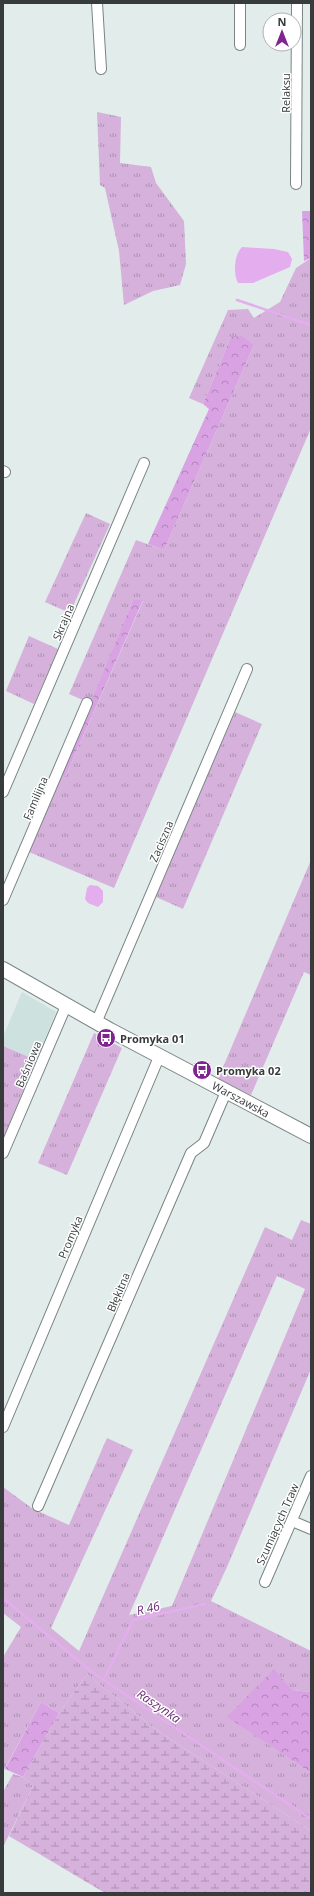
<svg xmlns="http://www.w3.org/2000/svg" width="314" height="1896" viewBox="0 0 314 1896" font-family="'Open Sans',sans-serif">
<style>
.built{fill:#cde1df}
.grass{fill:url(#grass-tufts);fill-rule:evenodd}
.forest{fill:url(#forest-crowns)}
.wetland{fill:url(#wetland-marsh)}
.water{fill:#e4adee}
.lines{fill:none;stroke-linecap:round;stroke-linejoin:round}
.stream{stroke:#e4adee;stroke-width:2.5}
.street-casing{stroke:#7a8483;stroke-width:12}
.secondary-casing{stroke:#7a8483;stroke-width:16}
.street{stroke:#fff;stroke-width:10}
.secondary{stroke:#fff;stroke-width:14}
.labels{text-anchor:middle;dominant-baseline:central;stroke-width:3;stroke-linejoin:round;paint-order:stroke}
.street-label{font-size:11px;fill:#373b3b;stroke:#fff}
.poi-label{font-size:11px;font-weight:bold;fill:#373b3b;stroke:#fff;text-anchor:start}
.water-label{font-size:12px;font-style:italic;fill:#6c2b78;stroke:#fff}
</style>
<defs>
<pattern id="grass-tufts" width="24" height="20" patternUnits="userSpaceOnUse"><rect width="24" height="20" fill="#d6b1dc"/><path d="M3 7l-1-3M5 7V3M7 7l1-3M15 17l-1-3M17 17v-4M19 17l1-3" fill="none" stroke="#ae91b4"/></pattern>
<pattern id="forest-crowns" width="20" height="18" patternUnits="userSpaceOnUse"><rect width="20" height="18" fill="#d9a2e3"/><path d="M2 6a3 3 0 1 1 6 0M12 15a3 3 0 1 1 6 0" fill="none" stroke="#b185b9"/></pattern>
<pattern id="wetland-marsh" width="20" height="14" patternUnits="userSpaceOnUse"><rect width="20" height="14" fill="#d6b1dc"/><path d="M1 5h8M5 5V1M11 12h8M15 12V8" fill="none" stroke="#ae91b4"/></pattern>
</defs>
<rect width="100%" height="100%" fill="#e1eceb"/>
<polygon class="built" points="22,992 56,1012 36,1060 3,1046 3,1037"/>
<g class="grass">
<polygon points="97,112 121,117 120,163 151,167 156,183 184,221 186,264 180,285 153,291 124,305 119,251 105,188 100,185"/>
<polygon points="311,258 311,428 114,888 29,852 61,776 65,777 143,601 133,600 92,704 69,694 136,540 164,550 254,345 231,337 203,404 189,398 228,310 248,309 254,318 280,302 296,268"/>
<polygon points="86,513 110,524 70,613 45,602"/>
<polygon points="29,636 58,649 34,704 6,691"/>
<polygon points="235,712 262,724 183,909 156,897"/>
<polygon points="311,860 311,975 304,972 251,1095 218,1079"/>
<polygon points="94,1033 122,1048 67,1175 38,1163"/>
<polygon points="3,1046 36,1060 3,1138"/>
<path d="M301,1220l10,4v145l-84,198 -16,34 100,50v41l-19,-2 -64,27 83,56v58l-156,-102 -68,-55 -28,39 -18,-11 -38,70v-115l18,-30 -18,-14v-126l30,22 36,16 38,-87 26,12 -82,178 28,23 186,-424 27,13zM277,1276l28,13 -133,317 -43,9z"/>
<polygon points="13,1774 23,1777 33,1786 3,1847 3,1792"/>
</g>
<g class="forest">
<polygon points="302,211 311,211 311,258 304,261"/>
<polygon points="242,336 254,345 164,550 148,544 209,409 203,404 231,337"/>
<polygon points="133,600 143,600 65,777 61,776"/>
<polygon points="274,1669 292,1690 311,1692 311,1773 227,1717"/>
<polygon points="41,1702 59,1713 23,1777 5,1769"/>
</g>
<polygon class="wetland" points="87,1674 155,1729 311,1831 311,1893 105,1893 9,1836 33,1786 23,1777 59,1713"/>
<g class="water">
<path d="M242,247l32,2 14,3 4,7 -2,8 -37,16h-15c-5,-10 -4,-28 4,-36z"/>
<polygon points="90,885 98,886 103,891 103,902 98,907 88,903 85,899 87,888"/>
</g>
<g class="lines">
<g class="stream">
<polyline points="237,300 311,325"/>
<polyline points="3,1598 92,1672 311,1819"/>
<polyline points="105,1677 133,1620 205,1604"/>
</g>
<g class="street-casing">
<g id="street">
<polyline points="97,3 101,69"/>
<polyline points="240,3 240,45"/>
<polyline points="296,184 297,3"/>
<polyline points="3,471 5,472"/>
<polyline points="3,792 144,463"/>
<polyline points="3,900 87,703"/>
<polyline points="96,1023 247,669"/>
<polyline points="3,1153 66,1006"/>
<polyline points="3,1427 159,1057"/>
<polyline points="38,1506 191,1153 204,1143 226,1092"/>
<polyline points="292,1521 311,1529"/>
<polyline points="265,1582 311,1476"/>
</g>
</g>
<g class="secondary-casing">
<polyline id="secondary" points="3,969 110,1030 311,1136"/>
</g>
<use href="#street" class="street"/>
<use href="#secondary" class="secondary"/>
</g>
<defs>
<g id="bus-disc" transform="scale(1)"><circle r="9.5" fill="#802490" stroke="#fff"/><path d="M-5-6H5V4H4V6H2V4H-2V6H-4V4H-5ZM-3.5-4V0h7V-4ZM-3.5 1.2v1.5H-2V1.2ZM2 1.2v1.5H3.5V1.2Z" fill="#fff"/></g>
</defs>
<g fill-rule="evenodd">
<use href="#bus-disc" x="106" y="1038"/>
<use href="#bus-disc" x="202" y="1070"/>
</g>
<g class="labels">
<g class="street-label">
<text transform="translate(285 93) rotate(-90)">Relaksu</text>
<text transform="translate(63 622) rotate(-67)">Skrajna</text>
<text transform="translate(35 798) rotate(-67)">Familijna</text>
<text transform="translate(161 841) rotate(-67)">Zaciszna</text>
<text transform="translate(28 1064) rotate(-67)">Baśniowa</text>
<text transform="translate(241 1099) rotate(28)">Warszawska</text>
<text transform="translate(70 1237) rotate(-67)">Promyka</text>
<text transform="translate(118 1292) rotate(-67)">Błękitna</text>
<text transform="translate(277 1524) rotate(-66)">Szumiących Traw</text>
</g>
<g class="poi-label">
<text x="120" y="1038">Promyka 01</text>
<text x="216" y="1070">Promyka 02</text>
</g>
<g class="water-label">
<text transform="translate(148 1608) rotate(-13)">R 46</text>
<text transform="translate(159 1706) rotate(34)">Raszynka</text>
</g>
</g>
<rect width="314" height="1896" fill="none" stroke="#373b3b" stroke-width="8"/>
<g transform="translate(282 32)"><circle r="19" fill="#ffffff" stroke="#afb1b1"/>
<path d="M0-3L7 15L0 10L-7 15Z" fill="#802490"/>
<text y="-6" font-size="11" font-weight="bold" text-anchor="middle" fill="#373b3b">N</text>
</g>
</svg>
